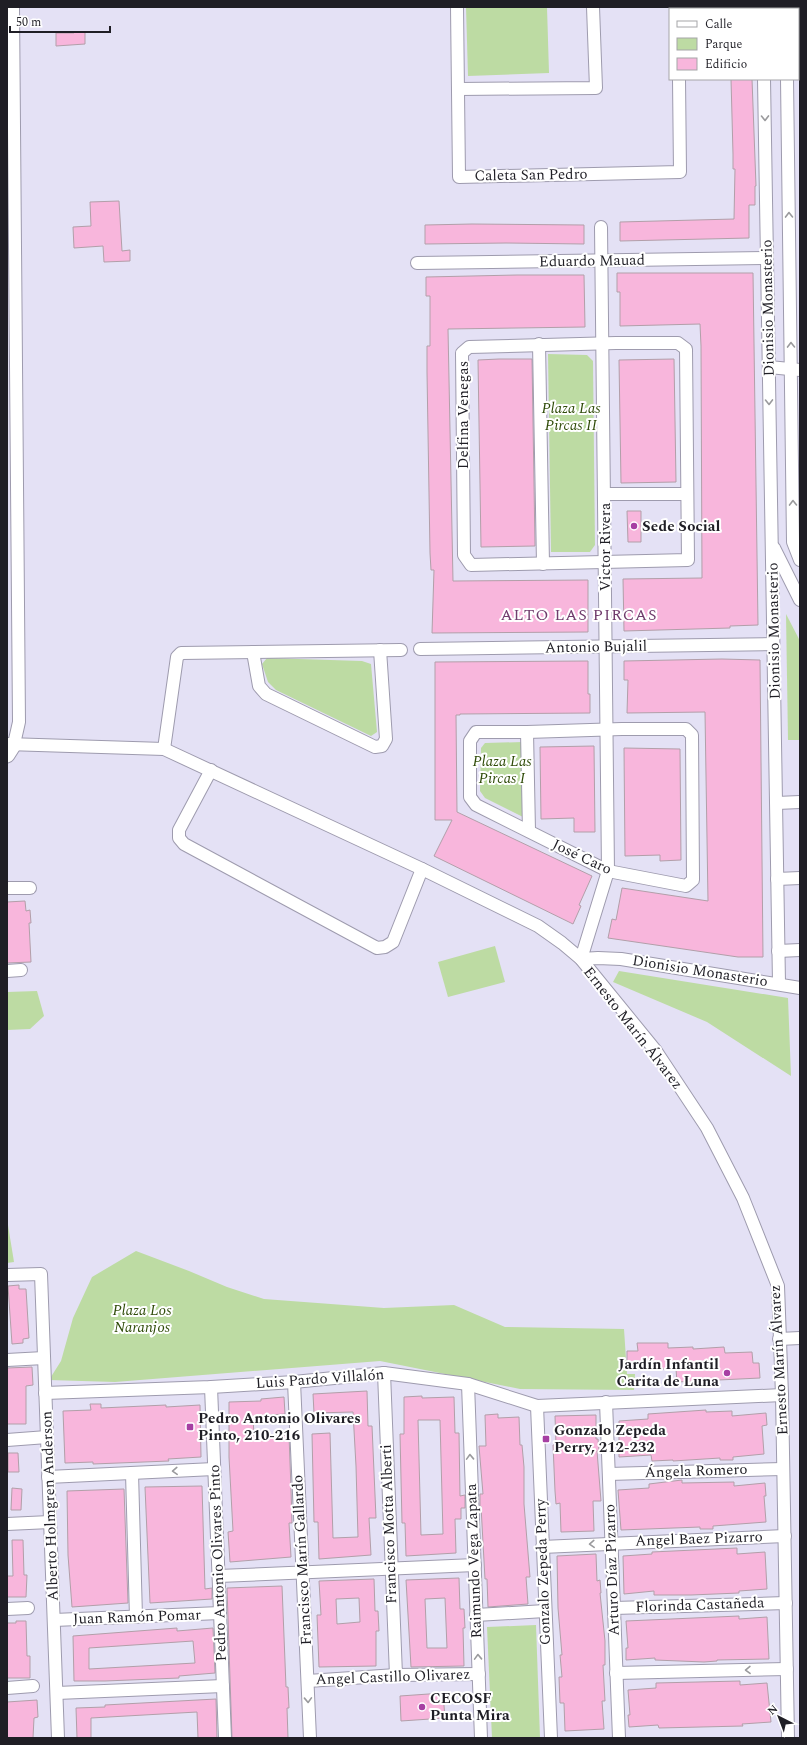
<svg xmlns="http://www.w3.org/2000/svg" width="807" height="1745" viewBox="0 0 807 1745" font-family="Spectral,serif">
<style>
.green{fill:#bddba3}
.building{fill:#f8b6dc;stroke:#b29fa9;fill-rule:evenodd}
.lines{fill:none;stroke-linecap:round;stroke-linejoin:round}
.minor-casing{stroke:#9e9bae;stroke-width:14}
.tertiary-casing{stroke:#9e9bae;stroke-width:17}
.minor{stroke:#fff;stroke-width:12}
.tertiary{stroke:#fff;stroke-width:15}
.oneway{stroke:#9a9a9d}
.poi-dot{fill:#a63fa3;stroke:#fff;stroke-width:1.5}
.labels{text-anchor:middle;dominant-baseline:central;stroke-width:4;stroke-linejoin:round;paint-order:stroke}
.street-label{font-size:15px;fill:#1f1e25;stroke:#fff}
.park-label{font-size:15px;font-style:italic;fill:#2f4b08;stroke:#fff}
.poi-label{font-size:15px;font-weight:bold;fill:#1f1e25;stroke:#fff;text-anchor:start}
.neighbourhood-label{font-size:16px;letter-spacing:1px;fill:#703c6d;stroke:#fff}
</style>
<rect width="100%" height="100%" fill="#e4e1f5"/>
<g class="green">
<polygon points="466,7 547,7 549,73 468,76"/>
<polygon points="548,354 587,355 593,361 595,545 590,552 551,552"/>
<polygon points="786,614 800,641 800,740 788,740"/>
<polygon points="267,658 362,661 371,664 377,732 371,736 276,690 268,682 262,664"/>
<polygon points="523,742 523,817 485,798 480,791 481,748 485,743"/>
<polygon points="495,946 505,982 448,997 438,962"/>
<polygon points="619,971 788,998 791,1076 707,1022 613,982"/>
<polygon points="37,991 44,1016 30,1029 7,1030 7,992"/>
<polygon points="7,1219 14,1262 7,1263"/>
<polygon points="136,1251 189,1271 227,1287 264,1299 384,1308 454,1305 505,1327 624,1329 627,1374 635,1374 634,1390 520,1389 380,1361 115,1382 49,1380 61,1361 73,1318 92,1277"/>
<polygon points="536,1625 540,1738 492,1738 487,1627"/>
</g>
<g class="building">
<polygon points="74,32 85,32 85,44 56,46 56,33 74,33"/>
<polygon points="731,79 752,79 756,186 755,186 755,205 749,205 749,238 620,241 620,222 734,219 735,169 733,169 733,154"/>
<polygon points="119,201 122,251 130,250 130,261 104,262 103,246 74,248 73,227 91,226 90,202"/>
<polygon points="472,224 584,225 584,244 506,243 425,244 425,225"/>
<polygon points="617,273 753,273 758,625 730,626 730,628 624,631 623,579 702,578 701,346 700,324 620,326 620,292 617,292"/>
<polygon points="517,275 584,275 585,327 448,329 453,581 588,580 588,632 432,633 434,570 431,570 430,553 427,372 427,346 430,346 430,296 426,296 426,277"/>
<polygon points="499,359 532,359 535,546 481,547 478,360"/>
<polygon points="674,359 676,482 621,483 619,360"/>
<polygon points="627,511 641,511 641,542 628,542"/>
<polygon points="722,659 760,660 763,957 738,957 608,938 612,919 616,920 622,888 708,901 705,712 627,713 628,680 624,680 624,661"/>
<polygon points="588,661 588,694 590,694 590,713 460,714 460,715 456,715 457,812 592,876 579,905 581,906 573,924 434,856 452,820 435,820 435,662"/>
<polygon points="594,746 595,832 574,832 574,818 541,819 540,747"/>
<polygon points="624,748 680,749 681,860 660,861 660,855 625,856"/>
<polygon points="25,901 26,911 30,910 31,923 29,923 31,962 7,963 7,902"/>
<polygon points="19,1285 19,1289 26,1289 29,1338 23,1339 23,1343 12,1344 8,1286"/>
<polygon points="637,1343 668,1343 668,1348 693,1347 693,1349 724,1347 725,1353 752,1352 753,1363 759,1363 760,1378 677,1382 676,1369 633,1369 633,1367 627,1367 627,1351 638,1351"/>
<polygon points="32,1367 33,1385 26,1386 26,1424 7,1424 7,1368"/>
<polygon points="367,1391 368,1426 372,1426 376,1518 369,1518 371,1555 319,1559 318,1522 314,1522 312,1434 330,1433 333,1538 358,1537 356,1466 353,1412 314,1413 313,1394"/>
<path d="M422,1396v2l32,-1 1,36h4l1,63 5,-1v13h-4v11h-6l1,34 -50,3 -1,-33h-3l-2,-89h4v-37zM418,1420h22l3,114 -22,1z"/>
<polygon points="284,1397 285,1414 253,1416 254,1437 289,1435 291,1489 292,1523 289,1523 291,1557 230,1562 228,1532 233,1531 229,1457 229,1402 261,1401 261,1399"/>
<polygon points="90,1404 101,1404 101,1408 166,1405 166,1407 200,1405 201,1457 168,1459 169,1461 93,1464 93,1462 65,1463 63,1411 91,1410"/>
<polygon points="706,1410 706,1412 732,1411 732,1416 766,1413 767,1425 762,1426 764,1454 733,1457 733,1460 720,1460 720,1458 673,1461 673,1460 652,1461 651,1455 619,1457 619,1421 648,1419 648,1414"/>
<polygon points="498,1414 498,1418 519,1417 520,1445 522,1445 524,1467 524,1504 530,1577 526,1577 528,1604 488,1607 487,1579 485,1579 481,1506 480,1507 480,1494 483,1494 479,1446 486,1446 485,1415"/>
<polygon points="596,1415 596,1439 598,1439 599,1451 597,1451 601,1501 593,1501 594,1531 561,1532 560,1503 556,1504 555,1491 553,1445 556,1445 555,1416"/>
<polygon points="8,1453 18,1453 19,1472 8,1472"/>
<polygon points="682,1480 682,1483 734,1482 734,1486 765,1483 766,1496 764,1496 766,1522 713,1526 713,1529 700,1529 700,1527 621,1530 618,1490 649,1488 649,1484"/>
<polygon points="202,1486 205,1589 212,1588 212,1599 150,1603 145,1487"/>
<polygon points="12,1488 22,1489 21,1510 11,1510"/>
<polygon points="124,1489 128,1603 72,1607 68,1555 67,1491"/>
<polygon points="12,1540 23,1540 24,1575 27,1575 26,1597 7,1597 7,1576 13,1576"/>
<polygon points="737,1548 737,1554 765,1552 767,1589 739,1591 739,1593 691,1595 654,1595 654,1591 624,1594 623,1556 652,1554 652,1552"/>
<polygon points="596,1554 597,1581 600,1580 601,1593 600,1593 605,1641 605,1665 603,1665 605,1701 602,1701 604,1729 565,1731 564,1703 560,1703 559,1677 562,1677 560,1655 562,1655 558,1608 557,1556"/>
<path d="M459,1578l1,31h4l1,19h-2l1,38 -53,1 -5,-87zM445,1598l2,50h-20l-2,-49z"/>
<path d="M374,1579l1,32h3l1,20h-3v35l-57,1 -2,-52h4l-2,-34zM359,1598l1,24 -23,2 -1,-25z"/>
<polygon points="282,1586 286,1687 288,1687 289,1708 287,1708 288,1738 232,1738 227,1588"/>
<polygon points="739,1616 739,1619 767,1617 769,1659 717,1660 717,1661 704,1662 655,1660 655,1658 626,1660 626,1648 628,1648 626,1621"/>
<polygon points="16,1621 26,1621 27,1656 30,1656 30,1678 7,1678 7,1623 16,1623"/>
<path d="M177,1628v3l36,-3 2,45 -36,3v2l-74,3h-31l-1,-45zM193,1641l2,22 -106,6v-21z"/>
<polygon points="740,1681 740,1685 767,1683 771,1722 742,1724 743,1726 659,1728 658,1725 629,1727 628,1715 630,1715 628,1690 656,1688 656,1683"/>
<polygon points="443,1693 445,1718 401,1721 400,1696"/>
<polygon points="216,1699 217,1738 198,1738 197,1712 91,1718 91,1738 77,1738 76,1708 105,1707 105,1705"/>
<polygon points="37,1700 38,1717 34,1718 33,1738 7,1738 7,1702"/>
</g>
<g class="lines">
<g class="minor-casing">
<g id="minor">
<polyline points="13,7 19,722 14,744"/>
<polyline points="457,7 459,177 680,172 679,79"/>
<polyline points="677,7 678,9"/>
<polyline points="764,7 764,9"/>
<polyline points="786,7 786,9"/>
<polyline points="798,66 800,66"/>
<polyline points="764,79 779,983"/>
<polyline points="787,79 793,542 800,560"/>
<polyline points="458,89 596,88 593,7"/>
<polyline points="601,227 608,871 581,959 598,958 621,959 800,988"/>
<polyline points="417,263 766,258"/>
<polygon points="616,343 678,343 686,349 688,560 471,565 464,555 462,353 469,347"/>
<polyline points="539,344 543,564"/>
<polyline points="769,367 800,370"/>
<polyline points="605,494 686,494"/>
<polyline points="774,548 800,600"/>
<polyline points="420,649 773,644"/>
<polyline points="253,652 259,686 266,694 375,747 382,746 386,739 380,650"/>
<polygon points="622,729 686,729 692,735 693,880 686,886 608,871 476,805 470,797 470,741 476,732 527,732"/>
<polyline points="527,732 529,831"/>
<polyline points="7,744 164,749 422,869 538,926 562,943 581,959 656,1051 707,1128 743,1198 778,1286 782,1395 788,1738"/>
<polyline points="164,749 177,657 181,653 401,650"/>
<polyline points="211,770 179,830 179,838 184,844 377,948 385,947 393,942 422,869"/>
<polyline points="777,803 800,802"/>
<polyline points="777,879 800,878"/>
<polyline points="7,888 30,888"/>
<polyline points="778,951 800,950"/>
<polyline points="7,971 21,970"/>
<polyline points="7,1275 41,1274 58,1738"/>
<polyline points="779,1339 800,1338"/>
<polyline points="7,1360 44,1358"/>
<polyline points="384,1373 396,1675"/>
<polyline points="294,1382 310,1738"/>
<polyline points="468,1384 481,1738"/>
<polyline points="211,1387 225,1738"/>
<polyline points="45,1393 211,1387 294,1382 384,1373 468,1384 537,1406 782,1395"/>
<polyline points="606,1402 619,1738"/>
<polyline points="537,1406 551,1738"/>
<polyline points="7,1440 47,1437"/>
<polyline points="132,1473 136,1617"/>
<polyline points="609,1474 783,1469"/>
<polyline points="48,1477 214,1469"/>
<polyline points="7,1524 50,1522"/>
<polyline points="542,1547 785,1536"/>
<polyline points="219,1576 475,1565"/>
<polyline points="614,1608 786,1603"/>
<polyline points="7,1609 28,1608"/>
<polyline points="476,1615 545,1611"/>
<polyline points="54,1620 220,1613"/>
<polyline points="616,1673 787,1669"/>
<polyline points="308,1681 396,1675 479,1674"/>
<polyline points="7,1688 33,1686"/>
<polyline points="57,1693 223,1686"/>
</g>
</g>
<g class="tertiary-casing">
<polyline id="tertiary" points="7,755 14,744"/>
</g>
<use href="#minor" class="minor"/>
<use href="#tertiary" class="tertiary"/>
</g>
<defs><path id="oneway-chevron" d="M-2-3.5L2.5 0L-2 3.5" fill="none" stroke-width="1.6" stroke-linecap="round" stroke-linejoin="round"/></defs>
<g class="oneway">
<use href="#oneway-chevron" transform="translate(765 118) rotate(89)"/>
<use href="#oneway-chevron" transform="translate(789 215) rotate(-91)"/>
<use href="#oneway-chevron" transform="translate(791 345) rotate(-91)"/>
<use href="#oneway-chevron" transform="translate(769 402) rotate(89)"/>
<use href="#oneway-chevron" transform="translate(793 503) rotate(-91)"/>
<use href="#oneway-chevron" transform="translate(470 1457) rotate(-92)"/>
<use href="#oneway-chevron" transform="translate(175 1471) rotate(177)"/>
<use href="#oneway-chevron" transform="translate(592 1544) rotate(177)"/>
<use href="#oneway-chevron" transform="translate(478 1657) rotate(-92)"/>
<use href="#oneway-chevron" transform="translate(748 1670) rotate(179)"/>
<use href="#oneway-chevron" transform="translate(308 1700) rotate(88)"/>
</g>
<g class="poi-dot">
<circle cx="634" cy="526" r="4"/>
<circle cx="727" cy="1373" r="4"/>
<rect x="186" y="1423" width="8" height="8" rx="2"/>
<rect x="542" y="1435" width="8" height="8" rx="2"/>
<circle cx="422" cy="1707" r="4"/>
</g>
<g class="labels">
<g class="street-label">
<text transform="translate(531 175) rotate(-1)">Caleta San Pedro</text>
<text transform="translate(592 261) rotate(-1)">Eduardo Mauad</text>
<text transform="translate(768 308) rotate(-91)">Dionisio Monasterio</text>
<text transform="translate(463 415) rotate(-90)">Delfina Venegas</text>
<text transform="translate(605 547) rotate(-90)">Victor Rivera</text>
<text transform="translate(774 631) rotate(-91)">Dionisio Monasterio</text>
<text transform="translate(596 647) rotate(-1)">Antonio Bujalil</text>
<text transform="translate(582 857) rotate(25)">José Caro</text>
<text transform="translate(700 971) rotate(9)">Dionisio Monasterio</text>
<text transform="translate(633 1028) rotate(52)">Ernesto Marín Álvarez</text>
<text transform="translate(779 1360) rotate(-93)">Ernesto Marín Álvarez</text>
<text transform="translate(320 1379) rotate(-4)">Luis Pardo Villalón</text>
<text transform="translate(696 1471) rotate(-2)">Ángela Romero</text>
<text transform="translate(50 1506) rotate(-92)">Alberto Holmgren Anderson</text>
<text transform="translate(389 1524) rotate(-92)">Francisco Motta Alberti</text>
<text transform="translate(699 1539) rotate(-2)">Angel Baez Pizarro</text>
<text transform="translate(302 1560) rotate(-93)">Francisco Marín Gallardo</text>
<text transform="translate(474 1561) rotate(-92)">Raimundo Vega Zapata</text>
<text transform="translate(218 1563) rotate(-92)">Pedro Antonio Olivares Pinto</text>
<text transform="translate(612 1570) rotate(-92)">Arturo Díaz Pizarro</text>
<text transform="translate(543 1572) rotate(-92)">Gonzalo Zepeda Perry</text>
<text transform="translate(700 1605) rotate(-2)">Florinda Castañeda</text>
<text transform="translate(137 1617) rotate(-2)">Juan Ramón Pomar</text>
<text transform="translate(393 1677) rotate(-2)">Angel Castillo Olivarez</text>
</g>
<g class="park-label">
<text x="571" y="408">Plaza Las<tspan x="571" dy="17">Pircas II</tspan></text>
<text x="502" y="761">Plaza Las<tspan x="502" dy="17">Pircas I</tspan></text>
<text x="142" y="1310">Plaza Los<tspan x="142" dy="17">Naranjos</tspan></text>
</g>
<g class="poi-label">
<text x="642" y="526">Sede Social</text>
<text x="719" y="1364" text-anchor="end">Jardín Infantil<tspan x="719" dy="17">Carita de Luna</tspan></text>
<text x="198" y="1418">Pedro Antonio Olivares<tspan x="198" dy="17">Pinto, 210-216</tspan></text>
<text x="554" y="1430">Gonzalo Zepeda<tspan x="554" dy="17">Perry, 212-232</tspan></text>
<text x="430" y="1698">CECOSF<tspan x="430" dy="17">Punta Mira</tspan></text>
</g>
<g class="neighbourhood-label">
<text x="579" y="615">ALTO LAS PIRCAS</text>
</g>
</g>
<rect width="807" height="1745" fill="none" stroke="#1f1e25" stroke-width="16"/>
<rect x="669" y="8" width="130" height="72" fill="#ffffff" stroke="#a5a5a8"/>
<rect x="677" y="21" width="20" height="6" fill="#ffffff" stroke="#a5a5a8"/>
<text x="705" y="28" font-size="12" fill="#1f1e25">Calle</text>
<rect x="677" y="38" width="20" height="12" fill="#bddba3" stroke="#a5a5a8"/>
<text x="705" y="48" font-size="12" fill="#1f1e25">Parque</text>
<rect x="677" y="58" width="20" height="12" fill="#f8b6dc" stroke="#a5a5a8"/>
<text x="705" y="68" font-size="12" fill="#1f1e25">Edificio</text>
<g transform="translate(779 1717) rotate(318)" stroke="#ffffff" stroke-width="3" paint-order="stroke">
<path d="M0-3L7 15L0 10L-7 15Z" fill="#1f1e25"/>
<text y="-6" font-size="11" font-weight="bold" text-anchor="middle" fill="#1f1e25">N</text>
</g>
<path d="M10 26v6h100v-6" fill="none" stroke="#1f1e25" stroke-width="2"/>
<text x="16" y="26" font-size="12" fill="#1f1e25" stroke="#ffffff" stroke-width="3" paint-order="stroke">50 m</text>
</svg>
